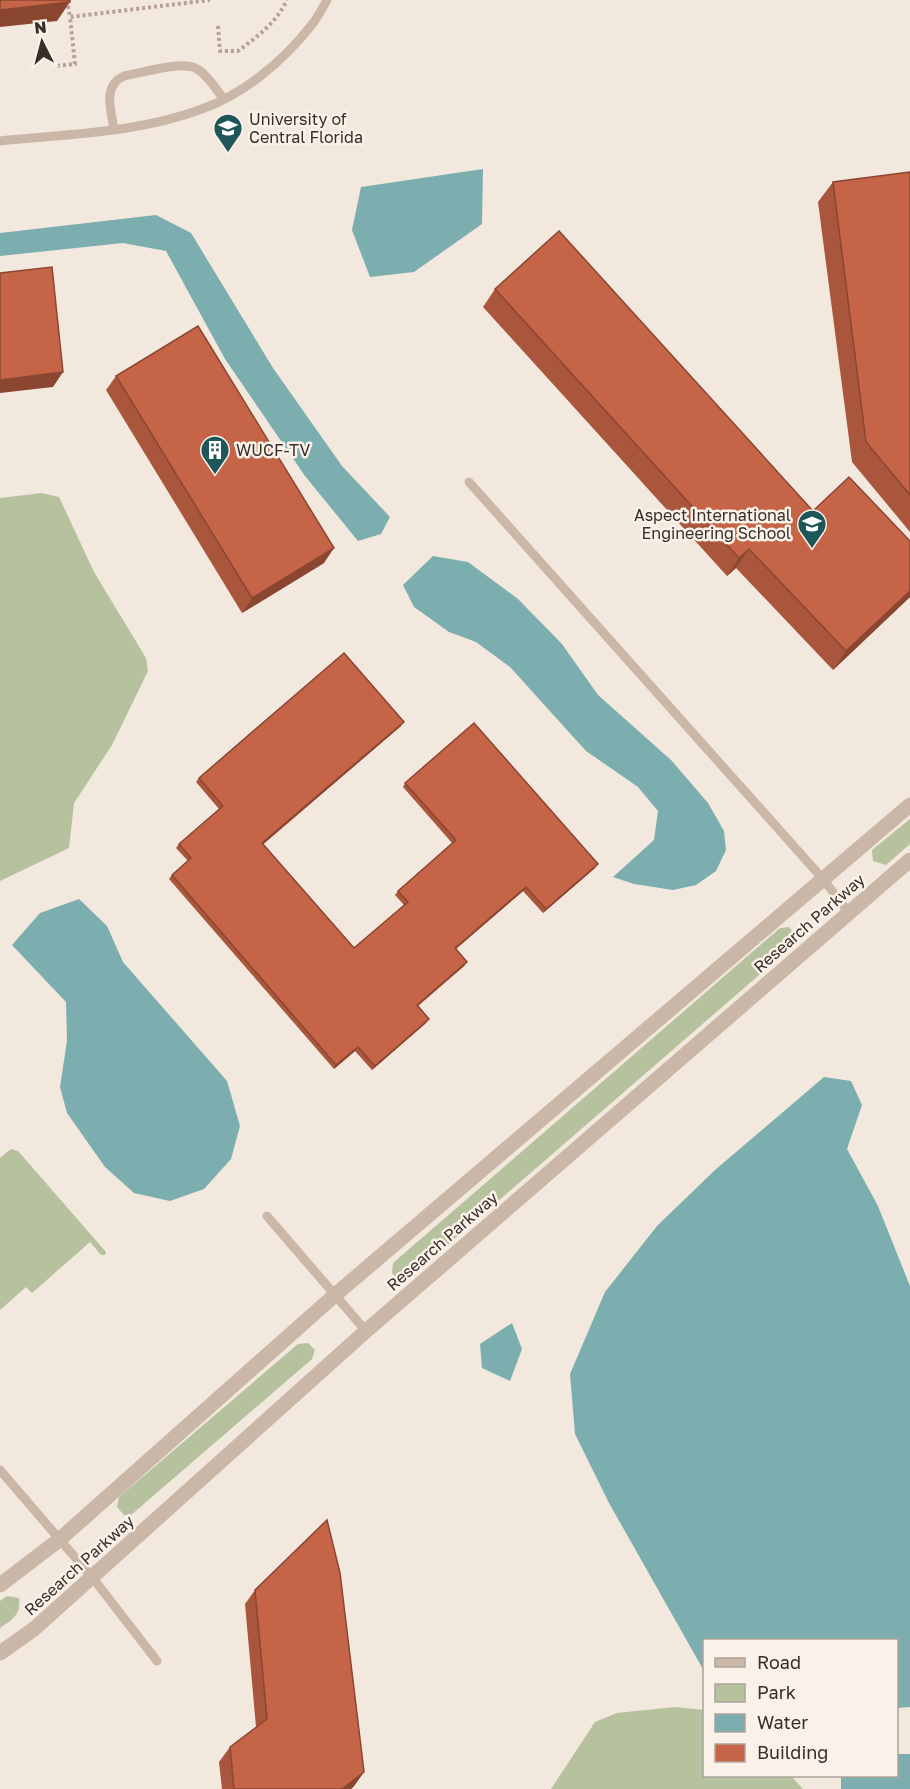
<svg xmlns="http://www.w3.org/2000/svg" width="910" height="1789" viewBox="0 0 910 1789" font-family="'Golos Text',sans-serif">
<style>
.green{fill:#b6c19d}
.water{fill:#7caeaf}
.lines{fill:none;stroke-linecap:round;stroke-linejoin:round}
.path{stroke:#b6a193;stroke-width:4;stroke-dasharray:3 3;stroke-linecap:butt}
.service{stroke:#cab7a8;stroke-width:9}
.minor{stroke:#cab7a8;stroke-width:15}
.wall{fill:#aa563d}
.shaded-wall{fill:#8b4632}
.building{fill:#c66447;stroke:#8b4632;stroke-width:1.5}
.labels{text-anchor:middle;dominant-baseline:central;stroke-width:5;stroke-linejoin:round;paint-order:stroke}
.poi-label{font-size:16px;fill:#372d29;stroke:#faf2e9;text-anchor:start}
.street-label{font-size:16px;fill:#372d29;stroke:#faf2e9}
</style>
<rect width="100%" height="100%" fill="#f2e8dd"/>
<g class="green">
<polygon points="42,493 59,497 94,572 146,658 148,671 112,745 74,803 69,848 0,881 0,498"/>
<polygon points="910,819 910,844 886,865 873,861 872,850"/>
<polygon points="789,927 796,936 796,943 407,1280 397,1279 392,1273 393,1263 780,928"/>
<polygon points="11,1149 18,1151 106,1252 105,1255 101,1255 90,1242 32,1293 26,1287 0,1310 0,1158"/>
<polygon points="308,1343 315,1350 312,1359 131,1515 124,1515 117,1507 119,1497 298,1344"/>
<path d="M7,1596l12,2c2,17 -6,21 -19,30v-27z"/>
<polygon points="675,1707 704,1710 704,1776 791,1776 803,1789 551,1789 595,1722 617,1713"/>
</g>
<g class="water">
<polygon points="483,169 482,224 414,272 370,277 352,230 361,187"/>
<polygon points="156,215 191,233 273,368 342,466 390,517 381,534 358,541 305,476 225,359 166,251 123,243 0,256 0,233"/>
<polygon points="433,556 468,562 518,599 562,644 598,695 671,760 708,803 724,831 726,850 716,871 696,885 673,890 634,884 613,877 654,840 658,811 638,787 586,751 510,667 476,642 449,632 414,607 403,585"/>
<polygon points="79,899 107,926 123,962 227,1081 240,1126 231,1159 204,1189 170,1201 134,1193 105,1167 67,1113 60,1087 67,1041 66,1002 12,945 40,913"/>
<polygon points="824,1077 851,1081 862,1105 847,1149 878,1206 910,1286 910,1707 897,1708 896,1640 704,1640 704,1671 609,1503 575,1434 570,1374 605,1292 657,1226 715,1170"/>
<polygon points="512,1323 522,1349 510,1381 482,1368 480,1344"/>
<polygon points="897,1754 910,1754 910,1789 841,1789 841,1776 896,1776"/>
</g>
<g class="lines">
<g class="path">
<polyline points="67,0 70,17"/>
<path d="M218,26l2,25h18c19,-14 39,-29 49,-51"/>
<polyline points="57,66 75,64 70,17 210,0"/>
</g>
<g class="service">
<path d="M114,129c-3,-19 -12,-43 10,-53 17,-3 56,-15 71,-8 12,5 21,22 29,31"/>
<path d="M0,141c67,-7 138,-8 202,-32 42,-15 81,-48 108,-82 7,-8 12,-18 17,-27"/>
<polyline points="469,482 823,879 849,913"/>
<polyline points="267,1216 366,1331"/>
<polyline points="0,1470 92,1577 157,1661"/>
</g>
<g class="minor">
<polyline points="0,1585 59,1540 335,1295 910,805"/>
<polyline points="0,1653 34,1629 366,1331 910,860"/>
</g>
</g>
<g class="wall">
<polygon points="910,172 910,532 852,462 818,202 833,182"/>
<polygon points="495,289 813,511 910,541 910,597 833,670 736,568 727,576 483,307"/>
<polygon points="116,376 324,563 242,613 106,390"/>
<polygon points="401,726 263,844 354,948 404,905 395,895 398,891 452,843 403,787 405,783 595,868 543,913 523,891 456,949 467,962 464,966 418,1006 426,1023 372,1070 355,1051 334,1069 169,879 172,875 188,861 176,848 179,844 219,809 196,782 199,778"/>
<polygon points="255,1590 364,1772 354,1786 351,1789 222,1789 219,1762 230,1747 256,1727 245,1604"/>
</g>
<g class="shaded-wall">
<polygon points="70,2 57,21 0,27 0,10"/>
<polygon points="63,372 53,387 0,393 0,380"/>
<polygon points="334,548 324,563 242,613 252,598"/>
<polygon points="749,549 736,568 727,576 739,558"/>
<polygon points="910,591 910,597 833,670 846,651"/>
<polygon points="404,722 401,726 260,847 262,843"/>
<polygon points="598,864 595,868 543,913 546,909"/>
<polygon points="526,887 523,891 452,952 455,948"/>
<polygon points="467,962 464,966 414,1009 417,1005"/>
<polygon points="429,1019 426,1023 372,1070 375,1066"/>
<polygon points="358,1047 355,1051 334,1069 336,1065"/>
<polygon points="364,1772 354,1786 351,1789 342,1789"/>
</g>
<g class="building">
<polygon points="0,0 70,0 70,2 0,10"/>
<polygon points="910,172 910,495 866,442 833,182"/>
<polygon points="559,231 813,511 849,477 910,541 910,591 846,651 749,549 739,558 495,289"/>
<polygon points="52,267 63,372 0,380 0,273"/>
<polygon points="198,326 334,548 252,598 116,376"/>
<polygon points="344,653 404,722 262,843 354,948 408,902 398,891 456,840 405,783 474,723 598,864 546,909 526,887 455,948 467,962 417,1005 429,1019 375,1066 358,1047 336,1065 172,875 191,858 179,844 223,806 199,778"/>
<polygon points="327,1520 340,1573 364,1772 342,1789 234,1789 230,1747 267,1719 255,1590"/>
</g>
<defs>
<g id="university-pin" transform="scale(1.5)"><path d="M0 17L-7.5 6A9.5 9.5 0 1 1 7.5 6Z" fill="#1e5659" stroke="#faf2e9"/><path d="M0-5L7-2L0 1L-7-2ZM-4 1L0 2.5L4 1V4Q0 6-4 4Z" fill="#fff"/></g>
<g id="building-pin" transform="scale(1.5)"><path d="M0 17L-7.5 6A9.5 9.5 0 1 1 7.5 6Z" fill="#1e5659" stroke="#faf2e9"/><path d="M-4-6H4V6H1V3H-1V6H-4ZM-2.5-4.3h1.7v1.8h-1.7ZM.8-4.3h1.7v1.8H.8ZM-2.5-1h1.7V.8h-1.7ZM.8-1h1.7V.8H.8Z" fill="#fff"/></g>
<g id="school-pin" transform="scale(1.5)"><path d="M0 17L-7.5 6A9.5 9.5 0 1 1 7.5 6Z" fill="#1e5659" stroke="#faf2e9"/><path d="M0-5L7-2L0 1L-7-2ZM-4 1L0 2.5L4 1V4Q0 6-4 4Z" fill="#fff"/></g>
</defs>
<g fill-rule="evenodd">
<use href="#university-pin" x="228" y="128"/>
<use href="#building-pin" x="215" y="450"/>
<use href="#school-pin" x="812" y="524"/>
</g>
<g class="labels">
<g class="poi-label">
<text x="249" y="119">University of<tspan x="249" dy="18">Central Florida</tspan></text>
<text x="236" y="450">WUCF-TV</text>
<text x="791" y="515" text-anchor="end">Aspect International<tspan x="791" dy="18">Engineering School</tspan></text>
</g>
<g class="street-label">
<text transform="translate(809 923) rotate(-41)">Research Parkway</text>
<text transform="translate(442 1241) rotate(-41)">Research Parkway</text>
<text transform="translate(79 1565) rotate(-42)">Research Parkway</text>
</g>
</g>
<rect x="703" y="1639" width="195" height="138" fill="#faf2e9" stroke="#aca39c" stroke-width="1.5"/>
<rect x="715" y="1658" width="30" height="9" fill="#cab7a8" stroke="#aca39c" stroke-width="1.5"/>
<text x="757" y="1669" font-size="18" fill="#372d29">Road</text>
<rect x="715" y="1684" width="30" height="18" fill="#b6c19d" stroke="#aca39c" stroke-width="1.5"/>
<text x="757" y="1699" font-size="18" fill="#372d29">Park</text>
<rect x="715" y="1714" width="30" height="18" fill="#7caeaf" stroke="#aca39c" stroke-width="1.5"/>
<text x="757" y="1729" font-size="18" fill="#372d29">Water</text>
<rect x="715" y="1744" width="30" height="18" fill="#c66447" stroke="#aca39c" stroke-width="1.5"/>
<text x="757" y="1759" font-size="18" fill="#372d29">Building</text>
<g transform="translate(42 42) rotate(354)" stroke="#faf2e9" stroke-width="4.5" paint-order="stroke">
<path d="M0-4.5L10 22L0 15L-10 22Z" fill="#372d29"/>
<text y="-9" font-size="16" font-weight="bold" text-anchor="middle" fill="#372d29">N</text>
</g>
</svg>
